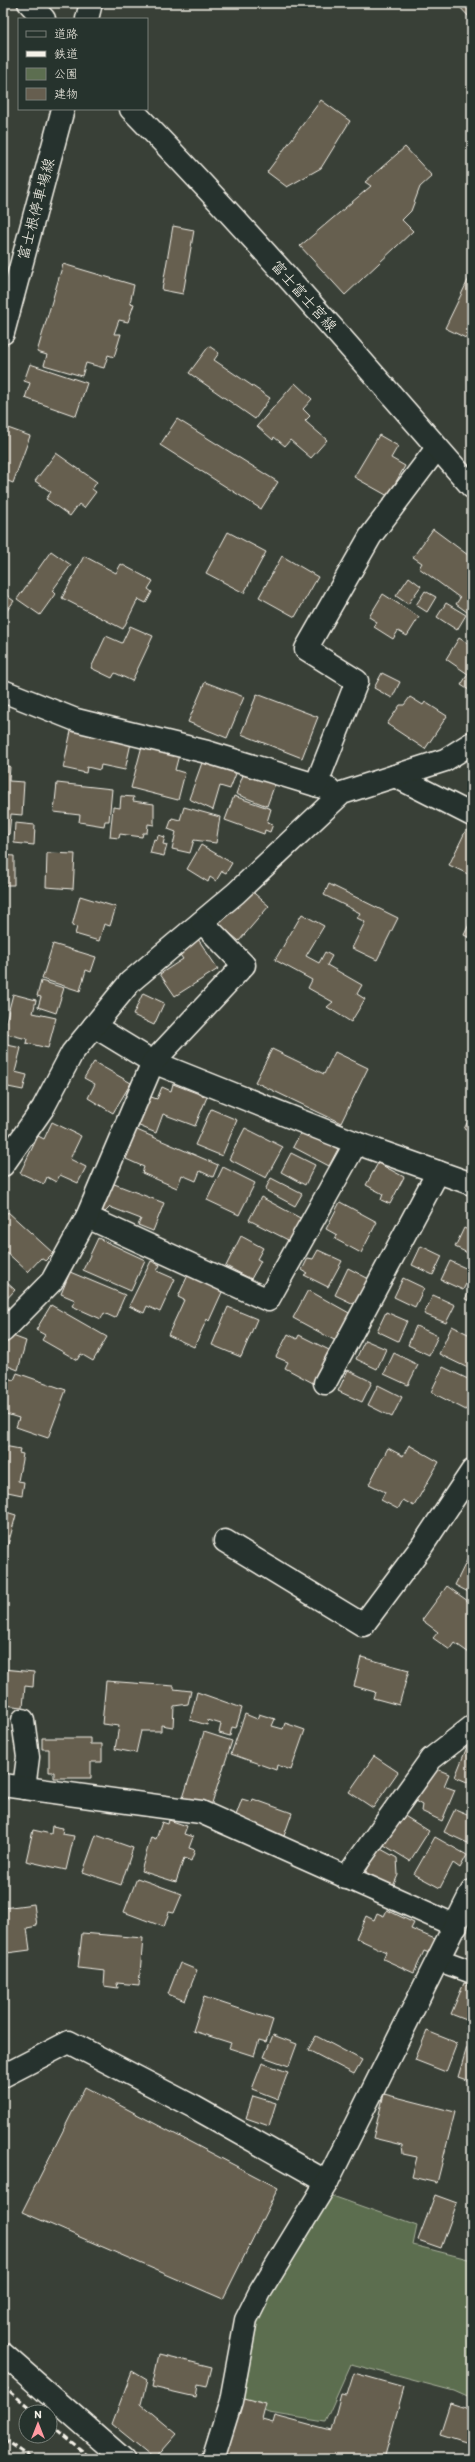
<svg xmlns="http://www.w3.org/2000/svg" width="475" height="2462" viewBox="0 0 475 2462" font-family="Itim,'Klee One',sans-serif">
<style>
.green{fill:#5c6e50;stroke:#a8b09c}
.building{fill:#665e4f;stroke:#f4f1e8}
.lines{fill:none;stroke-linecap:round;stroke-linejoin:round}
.minor-casing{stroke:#f4f1e8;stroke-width:25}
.secondary-casing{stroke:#f4f1e8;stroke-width:25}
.minor{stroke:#26332d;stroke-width:22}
.secondary{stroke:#26332d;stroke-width:22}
.rail{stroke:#f4f1e8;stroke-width:3;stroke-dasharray:6 3;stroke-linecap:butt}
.labels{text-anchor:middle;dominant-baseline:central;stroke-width:3.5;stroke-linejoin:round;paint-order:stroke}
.street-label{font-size:15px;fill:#f4f1e8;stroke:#26332d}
</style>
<rect width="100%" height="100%" fill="#394037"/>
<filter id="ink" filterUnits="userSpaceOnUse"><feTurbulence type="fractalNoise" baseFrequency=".025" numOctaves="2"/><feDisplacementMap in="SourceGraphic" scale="8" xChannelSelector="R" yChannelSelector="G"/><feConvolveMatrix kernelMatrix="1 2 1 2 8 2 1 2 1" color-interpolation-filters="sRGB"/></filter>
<g filter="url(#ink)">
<polygon class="green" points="327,2194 417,2226 413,2245 472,2260 472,2399 454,2391 351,2364 325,2422 269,2413 235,2400 254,2325 273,2287 306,2240"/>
<g class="building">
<polygon points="456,3 472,3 472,20"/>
<polygon points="321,100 350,121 321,168 287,187 267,172"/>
<polygon points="405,147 432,176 420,187 411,211 402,220 413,231 345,295 300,246 371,186 365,182"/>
<polygon points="173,226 194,230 183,294 162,290"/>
<polygon points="63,264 134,285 130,303 134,304 128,322 119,320 114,334 121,334 114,357 108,355 104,368 86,363 82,376 44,365 47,355 37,352"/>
<polygon points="472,272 472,341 445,328"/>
<polygon points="209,346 219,353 214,360 270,398 255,419 189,373"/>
<polygon points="30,364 87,383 76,416 25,398 30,383 24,381"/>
<polygon points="295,383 312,399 303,409 310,416 305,421 327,440 311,458 290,440 285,446 274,437 273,440 257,426"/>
<polygon points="177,419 278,482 261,509 160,445"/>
<polygon points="5,427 30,436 13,483 3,479 3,432"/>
<polygon points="379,435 398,446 391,458 405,466 388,496 354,477"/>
<polygon points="56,453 97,482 92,489 96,492 84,508 79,504 70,516 46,499 51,492 35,481"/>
<polygon points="433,529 472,558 471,615 456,604 460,598 419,568 422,563 413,557"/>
<polygon points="228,532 266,552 244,593 206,573"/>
<polygon points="51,551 71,565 52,591 55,594 40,615 17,599"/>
<polygon points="84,556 116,573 121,564 153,581 148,589 152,592 146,603 138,599 123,629 62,598"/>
<polygon points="282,556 318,577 295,617 259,597"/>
<polygon points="409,577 421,586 408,604 396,596"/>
<polygon points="425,591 436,597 427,612 416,605"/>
<polygon points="3,593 14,601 3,616"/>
<polygon points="383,594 419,617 407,636 398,631 393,639 374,627 377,622 369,617"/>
<polygon points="446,603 466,615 457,630 437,617"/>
<polygon points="130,626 153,636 132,681 115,673 112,678 91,668 106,636 122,643"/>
<polygon points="459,638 472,646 472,692 461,685 468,674 446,659"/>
<polygon points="382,673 400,682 392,698 374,688"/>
<polygon points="205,682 244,697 227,738 188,722"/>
<polygon points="257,694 318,717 302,758 241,734"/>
<polygon points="410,697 423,705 425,702 447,716 425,749 387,724 400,705 404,705"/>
<polygon points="71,731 131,743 125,770 101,765 100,770 87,767 86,773 63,768"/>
<polygon points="143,742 180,751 175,770 185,773 178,800 131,788"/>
<polygon points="203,760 237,771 230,789 220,786 213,810 189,799"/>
<polygon points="3,766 10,766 9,781 24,782 22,815 11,814 9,835 3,834"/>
<polygon points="254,773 276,781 267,806 236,794 243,775 252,778"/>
<polygon points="57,783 112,789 109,821 105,821 104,826 79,822 80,815 54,812"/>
<polygon points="121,796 134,797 133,801 154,804 154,825 148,824 147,833 143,833 142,837 120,834 119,838 110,837 113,807 120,808"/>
<polygon points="234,796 271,809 267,822 273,824 270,832 265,830 264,834 225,820"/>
<polygon points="184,807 220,817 216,843 194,840 190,853 172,849 176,832 168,829 172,818 180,820"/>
<polygon points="15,823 35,825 34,845 14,843"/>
<polygon points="466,830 472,833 472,876 449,865"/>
<polygon points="158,835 165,837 163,844 167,845 164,856 150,853 154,839 157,840"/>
<polygon points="201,845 232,863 226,873 222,871 216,881 210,877 208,882 187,869"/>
<polygon points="47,853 75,854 73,889 46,887"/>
<polygon points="3,855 14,856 14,885 3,885"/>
<polygon points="329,884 398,918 377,960 352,948 365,922 357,918 360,913 324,895"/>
<polygon points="248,888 269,906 239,941 218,923"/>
<polygon points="80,896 116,907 110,926 104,924 99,941 75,934 77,927 72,926"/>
<polygon points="302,914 324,926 306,956 319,963 325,952 332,956 327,965 362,985 357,994 365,999 351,1022 327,1007 333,1002 308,988 312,980 275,960"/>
<polygon points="472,918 472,939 464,935"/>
<polygon points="198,939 218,969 175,996 160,974 183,959 178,952"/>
<polygon points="53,944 96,957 91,972 86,970 80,991 42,979"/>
<polygon points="41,981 64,988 56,1013 38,1007 41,997 37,996"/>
<polygon points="143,993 164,1003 154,1025 133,1015"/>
<polygon points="13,994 36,1000 33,1013 56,1018 48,1048 26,1043 27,1039 3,1033"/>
<polygon points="3,1044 21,1048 15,1072 27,1075 23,1090 3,1086"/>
<polygon points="272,1049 324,1074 335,1052 368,1068 341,1123 255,1082"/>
<polygon points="94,1062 131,1083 113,1113 88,1098 95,1084 84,1078"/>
<polygon points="173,1084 207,1097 195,1126 163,1114 156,1133 137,1125 148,1096 157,1099 162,1087 171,1091"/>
<polygon points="211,1109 237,1120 222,1156 195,1145"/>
<polygon points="472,1113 472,1133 464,1129"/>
<polygon points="52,1122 81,1136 70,1159 86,1167 78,1183 60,1175 56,1182 47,1177 44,1184 20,1173 38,1136 44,1139"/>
<polygon points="130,1127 218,1165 213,1177 200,1171 196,1181 182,1175 177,1188 142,1173 144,1167 126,1159 131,1147 123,1143"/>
<polygon points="245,1128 283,1147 266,1178 229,1159"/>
<polygon points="302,1130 338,1149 329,1166 293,1147"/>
<polygon points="291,1153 315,1165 305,1185 281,1172"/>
<polygon points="378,1163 404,1177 390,1204 381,1200 383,1194 366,1185"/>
<polygon points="223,1167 255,1183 239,1215 207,1200"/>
<polygon points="271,1178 302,1194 295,1206 265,1190"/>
<polygon points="109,1182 164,1203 153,1231 138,1225 141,1219 110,1207 105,1212 99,1209"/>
<polygon points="261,1197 302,1219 290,1241 249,1220"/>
<polygon points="340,1202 377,1222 361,1253 335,1239 337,1235 326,1229"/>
<polygon points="8,1212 53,1253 45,1261 41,1258 28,1272 3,1249 3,1218"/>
<polygon points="464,1228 472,1232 472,1255 455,1247"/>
<polygon points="241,1236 263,1248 257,1259 261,1261 251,1279 226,1266"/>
<polygon points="98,1238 145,1260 131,1291 83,1270"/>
<polygon points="421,1246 442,1256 433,1275 412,1265"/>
<polygon points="318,1250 342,1261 328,1287 304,1275 307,1273 302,1270 308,1258 313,1259"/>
<polygon points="151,1261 160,1265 157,1271 175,1279 160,1312 147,1306 144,1313 129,1306"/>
<polygon points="450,1261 472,1271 463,1290 441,1280"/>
<polygon points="348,1268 369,1279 356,1305 335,1295"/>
<polygon points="70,1272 125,1295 115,1318 104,1313 101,1319 72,1306 75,1300 61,1294"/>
<polygon points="188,1275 223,1290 209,1321 207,1319 194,1347 168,1335 184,1300 178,1297"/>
<polygon points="403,1278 424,1288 415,1307 394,1297"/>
<polygon points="3,1279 15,1290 3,1303"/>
<polygon points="472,1287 472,1302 465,1299"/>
<polygon points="308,1290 351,1314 336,1341 293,1318"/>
<polygon points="433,1295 455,1305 446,1323 424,1314"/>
<polygon points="51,1305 107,1337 93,1361 81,1354 77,1360 42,1340 45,1335 36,1330"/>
<polygon points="228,1307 257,1319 241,1357 212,1345"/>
<polygon points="386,1312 407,1321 398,1341 377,1331"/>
<polygon points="416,1326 438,1336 429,1355 408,1345"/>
<polygon points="452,1326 472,1336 472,1370 439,1354"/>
<polygon points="288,1334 297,1339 299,1335 329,1350 313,1383 285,1368 288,1362 276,1357"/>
<polygon points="10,1335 26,1341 18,1370 3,1364 3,1347"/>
<polygon points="365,1340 386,1349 377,1369 356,1359"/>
<polygon points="394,1353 418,1365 408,1385 384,1374"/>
<polygon points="443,1367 472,1381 472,1398 466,1410 431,1392"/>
<polygon points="348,1370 372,1382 362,1402 338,1391"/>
<polygon points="17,1373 66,1390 48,1438 16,1427 19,1418 3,1413 3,1385 6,1377 14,1380"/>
<polygon points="378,1385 402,1397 392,1417 368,1405"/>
<polygon points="409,1445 439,1462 414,1506 403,1500 398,1509 381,1500 385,1492 369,1484 388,1448 403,1456"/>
<polygon points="4,1446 20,1449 19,1453 23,1454 18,1481 24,1482 22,1495 3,1491"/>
<polygon points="3,1511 16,1515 6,1552 3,1552"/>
<polygon points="472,1550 472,1594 455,1585"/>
<polygon points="447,1586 472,1604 472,1655 455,1643 450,1650 433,1638 438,1632 422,1620"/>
<polygon points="361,1657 409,1670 399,1705 373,1698 375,1692 354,1686"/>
<polygon points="3,1669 34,1672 33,1687 25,1686 23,1707 3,1705"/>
<polygon points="106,1681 174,1686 174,1689 191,1691 188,1704 174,1706 173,1727 161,1725 161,1731 141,1731 136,1753 115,1749 119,1726 102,1724"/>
<polygon points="197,1692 242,1708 236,1728 232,1727 230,1736 219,1733 221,1724 208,1720 207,1725 190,1720"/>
<polygon points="245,1714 257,1719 259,1714 275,1719 272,1726 283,1729 285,1723 305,1730 291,1770 277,1765 276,1770 231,1754"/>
<polygon points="204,1732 232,1741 211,1806 183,1798"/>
<polygon points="471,1737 472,1737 472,1784 455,1777"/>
<polygon points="42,1738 90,1738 90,1744 102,1744 102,1762 91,1762 91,1778 54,1778 54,1772 49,1772 49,1749 42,1749"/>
<polygon points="374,1756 398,1772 373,1808 349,1792"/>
<polygon points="432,1767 449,1774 444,1786 455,1790 442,1821 421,1811 422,1805 415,1801"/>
<polygon points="242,1799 252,1802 253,1799 292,1813 284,1836 235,1818"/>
<polygon points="455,1809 472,1816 472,1845 444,1832"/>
<polygon points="398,1812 429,1831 410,1861 379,1842"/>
<polygon points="169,1820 187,1826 184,1834 193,1837 189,1848 195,1850 191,1861 184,1858 176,1882 141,1871 151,1837 156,1839 162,1822 168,1824"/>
<polygon points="52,1826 63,1828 62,1834 74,1836 66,1870 26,1861 33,1830 51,1834"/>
<polygon points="96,1835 133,1848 121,1885 83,1872"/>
<polygon points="435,1837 467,1855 460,1868 453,1863 440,1888 414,1874"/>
<polygon points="379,1848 397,1858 398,1875 391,1891 365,1874"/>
<polygon points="137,1878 182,1894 174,1913 169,1912 164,1927 124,1912"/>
<polygon points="34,1904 37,1926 27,1928 30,1950 7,1953 8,1957 3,1958 3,1908"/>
<polygon points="387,1910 414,1923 411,1929 435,1939 429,1953 424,1951 414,1973 383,1959 386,1952 356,1938 366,1916 374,1920 377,1913 384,1916"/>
<polygon points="82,1933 143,1938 139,1985 117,1983 118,1988 104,1986 105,1971 78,1968"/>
<polygon points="180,1963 197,1970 185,2001 168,1994"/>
<polygon points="464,1983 472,1986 472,2031 466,2029 469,2021 451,2014"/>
<polygon points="204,1997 273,2020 266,2042 259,2040 254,2056 229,2048 231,2043 193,2031"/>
<polygon points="427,2031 457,2043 446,2072 415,2060"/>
<polygon points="273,2035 297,2044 289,2066 264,2057"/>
<polygon points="316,2036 362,2060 354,2074 308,2050"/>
<polygon points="467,2047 472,2048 472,2082 458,2077"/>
<polygon points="262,2063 288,2072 278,2099 252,2089"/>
<polygon points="85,2087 278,2188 223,2299 22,2212"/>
<polygon points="384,2094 455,2112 437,2183 412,2177 417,2157 403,2154 402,2145 373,2138"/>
<polygon points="253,2096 276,2103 269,2126 246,2118"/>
<polygon points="435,2195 457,2203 441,2248 418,2240"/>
<polygon points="159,2354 212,2367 207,2387 198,2385 196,2397 152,2387"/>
<polygon points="132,2371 147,2380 141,2404 177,2434 155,2459 112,2424"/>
<polygon points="354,2373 404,2387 384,2459 235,2459 219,2455 236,2396 266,2404 262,2420 273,2423 275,2416 331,2431 341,2394 347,2395"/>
<polygon points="450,2403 472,2410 472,2433 469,2443 440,2434"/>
</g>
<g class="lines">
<g class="minor-casing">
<g id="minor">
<polyline points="3,691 76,720 207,752 329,789"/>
<polyline points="395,776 472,815"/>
<polyline points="316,785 357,681 306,649 370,537 437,448"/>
<polyline points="94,1026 153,1062 356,1143 472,1184"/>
<polyline points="3,1165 43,1108 72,1053 130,982 236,893 342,793 445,760 472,743"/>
<polyline points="87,1217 268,1300 356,1143"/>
<polyline points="3,1331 52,1281 87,1217 153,1062 244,965 202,922"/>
<polyline points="325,1383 438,1172"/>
<polyline points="225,1541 363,1625 422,1546 472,1471"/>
<polyline points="23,1720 28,1757 24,1788"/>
<polyline points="3,1785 201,1812 456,1926"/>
<polyline points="346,1878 431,1759 472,1727"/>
<polyline points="439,1960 472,1972"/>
<polyline points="3,2076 69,2042 194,2107 327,2182"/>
<polyline points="3,2354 123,2459"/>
<polyline points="213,2459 231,2401 246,2320 260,2292 327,2182 472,1891"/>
</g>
</g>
<g class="secondary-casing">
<g id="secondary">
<polyline points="29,3 44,19"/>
<polyline points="87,19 91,3"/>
<path d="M131,109c119,122 229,250 341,378"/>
<polyline points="3,333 63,109"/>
</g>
</g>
<use href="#minor" class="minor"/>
<use href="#secondary" class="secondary"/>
<g class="rail">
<polyline points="3,2386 35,2412"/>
<polyline points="50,2424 92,2459"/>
<polyline points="3,2439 32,2459"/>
</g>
</g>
</g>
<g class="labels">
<g class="street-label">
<text transform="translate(36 209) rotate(-75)">富士根停車場線</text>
<text transform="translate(304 296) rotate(48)">富士富士宮線</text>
</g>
</g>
<rect width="475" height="2462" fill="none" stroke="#26332d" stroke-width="16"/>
<rect x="8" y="8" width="459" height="2446" fill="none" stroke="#f4f1e8" stroke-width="1.5" filter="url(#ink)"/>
<rect x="18" y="18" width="130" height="92" fill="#26332d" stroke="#787f78"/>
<rect x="26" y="31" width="20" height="6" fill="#26332d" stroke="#787f78"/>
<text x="54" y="38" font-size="12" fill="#f4f1e8">道路</text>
<rect x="26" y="51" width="20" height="6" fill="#f4f1e8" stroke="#787f78"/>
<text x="54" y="58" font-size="12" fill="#f4f1e8">鉄道</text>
<rect x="26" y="68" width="20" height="12" fill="#5c6e50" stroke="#787f78"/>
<text x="54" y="78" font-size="12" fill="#f4f1e8">公園</text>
<rect x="26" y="88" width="20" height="12" fill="#665e4f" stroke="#787f78"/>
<text x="54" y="98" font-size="12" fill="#f4f1e8">建物</text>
<g transform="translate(38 2424)"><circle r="19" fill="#26332d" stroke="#787f78"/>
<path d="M0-3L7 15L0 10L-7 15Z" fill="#ff9aa2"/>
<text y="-6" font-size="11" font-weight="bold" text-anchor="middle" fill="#f4f1e8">N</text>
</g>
</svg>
